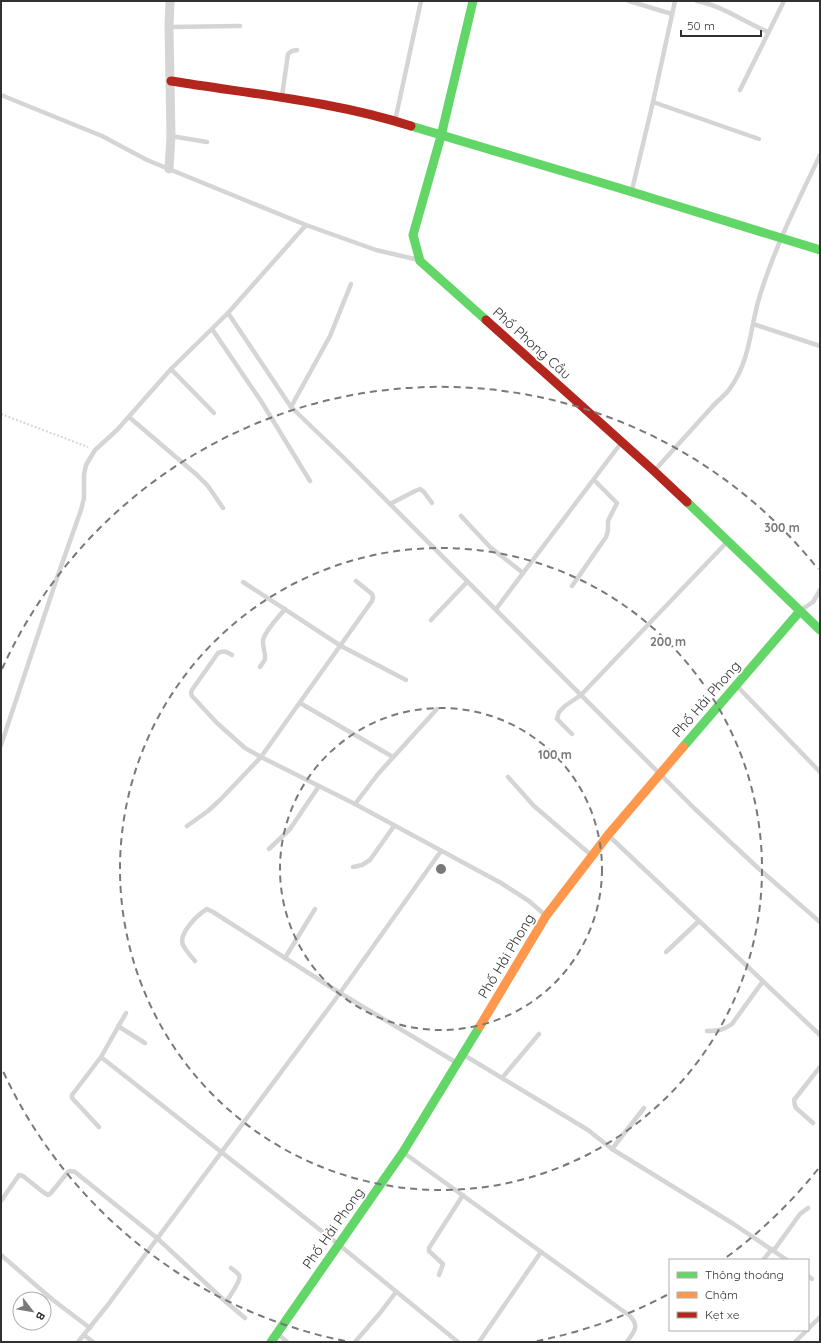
<svg xmlns="http://www.w3.org/2000/svg" width="821" height="1343" viewBox="0 0 821 1343" font-family="Quicksand,sans-serif">
<style>
.lines{fill:none;stroke-linecap:round;stroke-linejoin:round}
.path{stroke:#d5d5d5;stroke-width:2;stroke-dasharray:2 2;stroke-linecap:butt}
.lane{stroke:#d5d5d5;stroke-width:4.5}
.street{stroke:#d5d5d5;stroke-width:9}
.fast{stroke:#63d668;stroke-width:9}
.slow{stroke:#ff974d;stroke-width:9}
.jam{stroke:#b3261e;stroke-width:9}
.ring{fill:none;stroke:#797979;stroke-width:2;stroke-dasharray:7 5}
.labels{text-anchor:middle;dominant-baseline:central;stroke-width:4;stroke-linejoin:round;paint-order:stroke}
.street-label{font-size:14px;fill:#313131;stroke:#fff}
.centre{fill:#797979;stroke:#fff;stroke-width:2}
.ring-label{font-size:12px;text-anchor:middle;font-weight:bold;fill:#797979;stroke:#fff;stroke-width:4;stroke-linejoin:round;paint-order:stroke}
</style>
<rect width="100%" height="100%" fill="#fff"/>
<g class="lines">
<polyline class="path" points="1,414 88,447"/>
<g class="lane">
<polyline points="629,1 672,14"/>
<path d="M697,1c26,5 47,21 71,31"/>
<polyline points="169,27 240,26"/>
<polyline points="740,90 784,1"/>
<polyline points="1,95 102,136 147,160 306,225"/>
<polyline points="282,96 288,54 292,51 297,50"/>
<polyline points="653,102 759,139"/>
<polyline points="395,121 421,1"/>
<polyline points="171,136 207,142"/>
<polyline points="632,190 653,102 675,1"/>
<polyline points="228,313 291,407 343,457 695,809 758,868 820,922"/>
<polyline points="753,324 820,346"/>
<polyline points="212,329 261,401 310,481"/>
<polyline points="171,369 214,413"/>
<polyline points="291,407 330,336 351,284"/>
<polyline points="129,417 197,475 208,486 223,508"/>
<path d="M655,470c19,-21 38,-42 57,-63 6,-7 14,-12 19,-20 20,-29 19,-60 29,-92 15,-48 38,-94 60,-140"/>
<polyline points="390,504 415,491 420,489 424,492 432,503"/>
<polyline points="461,516 490,547 523,573"/>
<polyline points="243,582 341,646 406,680"/>
<polyline points="572,586 606,537 608,531 608,521 617,503 594,480"/>
<polyline points="496,609 621,443"/>
<polyline points="801,610 813,602 820,590"/>
<polyline points="431,620 467,582"/>
<path d="M232,655c-5,-3 -8,-5 -14,-2l-26,37 -1,3 1,3 25,27 28,25 16,9 94,47 146,79 28,18 16,14"/>
<path d="M260,667c1,-2 4,-5 5,-8 1,-7 -3,-12 -2,-19 3,-11 15,-22 22,-31"/>
<polyline points="737,686 820,772"/>
<polyline points="300,703 393,757"/>
<polyline points="572,734 557,719 559,712 565,706 581,695 726,543"/>
<polyline points="1,745 58,575 81,510 84,498 84,475 86,465 95,450 117,430 171,369 228,313 306,225 376,250 419,260"/>
<polyline points="508,777 534,806 591,855"/>
<polyline points="355,804 378,774 437,709"/>
<polyline points="187,826 208,811 220,800 261,757 372,601 373,597 372,594 356,581"/>
<polyline points="609,836 820,1035"/>
<polyline points="269,849 290,829 319,786"/>
<polyline points="353,867 362,865 370,860 394,826"/>
<polyline points="666,952 699,921"/>
<polyline points="285,958 315,909"/>
<path d="M195,961c-4,-5 -9,-10 -12,-16 -5,-11 14,-30 24,-36l6,3 127,81 117,70"/>
<polyline points="118,1026 145,1043"/>
<path d="M707,1031c10,0 17,-1 25,-7l31,-43"/>
<polyline points="464,1055 588,1130 612,1149 732,1223 787,1260"/>
<polyline points="101,1057 126,1013"/>
<polyline points="502,1078 539,1034"/>
<polyline points="813,1123 796,1108 795,1106 794,1100 820,1067"/>
<polyline points="99,1127 72,1098 72,1095 101,1057 338,1244 458,1342"/>
<polyline points="612,1149 644,1108"/>
<path d="M404,1153l226,163c10,11 4,15 -3,26"/>
<polyline points="1,1201 19,1175 23,1176 43,1192 48,1195 50,1194 68,1172 71,1171 75,1172 157,1238 226,1302 245,1318"/>
<polyline points="774,1250 800,1214 808,1208"/>
<polyline points="1,1255 53,1300 90,1328"/>
<polyline points="763,1260 772,1249"/>
<polyline points="439,1275 443,1264 429,1251 429,1248 463,1195"/>
<polyline points="808,1276 812,1279"/>
<path d="M226,1302c3,-5 16,-22 13,-27 -2,-3 -6,-5 -8,-7"/>
<polyline points="808,1329 820,1317"/>
<polyline points="278,1334 287,1342"/>
<polyline points="84,1335 93,1342"/>
<polyline points="78,1342 107,1306 340,993 441,851"/>
<polyline points="355,1342 380,1313 396,1292"/>
<polyline points="479,1342 541,1252"/>
<polyline points="795,1342 807,1330"/>
</g>
<polyline class="street" points="169,169 171,136 169,27 170,1"/>
<g class="fast">
<polyline points="473,1 441,136 413,235 420,261 486,320"/>
<polyline points="411,126 619,188 820,250"/>
<polyline points="687,502 820,630"/>
<polyline points="683,747 800,611"/>
<polyline points="271,1342 403,1152 480,1026"/>
</g>
<polyline class="slow" points="480,1026 546,916 608,835 683,747"/>
<g class="jam">
<path d="M171,81c80,13 162,20 240,45"/>
<polyline points="486,320 654,471 687,502"/>
</g>
</g>
<g class="ring">
<circle cx="441" cy="869" r="161"/>
<circle cx="441" cy="869" r="321"/>
<path d="M818 1169A482 482 0 0 1 724 1259M667 1295A482 482 0 0 1 537 1341M345 1341A482 482 0 0 1 2 1069M2 669A482 482 0 0 1 818 569"/>
</g>
<g class="labels">
<g class="street-label">
<text transform="translate(532 343) rotate(42)">Phố Phong Cầu</text>
<text transform="translate(706 699) rotate(-49)">Phố Hải Phong</text>
<text transform="translate(506 956) rotate(-59)">Phố Hải Phong</text>
<text transform="translate(333 1228) rotate(-55)">Phố Hải Phong</text>
</g>
</g>
<circle cx="441" cy="869" r="6" class="centre"/>
<g class="ring-label">
<text x="782" y="532">300 m</text>
<text x="668" y="646">200 m</text>
<text x="555" y="759">100 m</text>
</g>
<rect width="821" height="1343" fill="none" stroke="#313131" stroke-width="4"/>
<rect x="669" y="1259" width="140" height="72" fill="#ffffff" stroke="#adadad"/>
<rect x="677" y="1272" width="20" height="6" fill="#63d668" stroke="#adadad"/>
<text x="705" y="1279" font-size="12" fill="#313131">Thông thoáng</text>
<rect x="677" y="1292" width="20" height="6" fill="#ff974d" stroke="#adadad"/>
<text x="705" y="1299" font-size="12" fill="#313131">Chậm</text>
<rect x="677" y="1312" width="20" height="6" fill="#b3261e" stroke="#adadad"/>
<text x="705" y="1319" font-size="12" fill="#313131">Kẹt xe</text>
<g transform="translate(32 1311) rotate(121)"><circle r="19" fill="#ffffff" stroke="#adadad"/>
<path d="M0-3L7 15L0 10L-7 15Z" fill="#797979"/>
<text y="-6" font-size="11" font-weight="bold" text-anchor="middle" fill="#313131">B</text>
</g>
<path d="M681 30v6h80v-6" fill="none" stroke="#313131" stroke-width="2"/>
<text x="687" y="30" font-size="12" fill="#313131" stroke="#ffffff" stroke-width="3" paint-order="stroke">50 m</text>
</svg>
